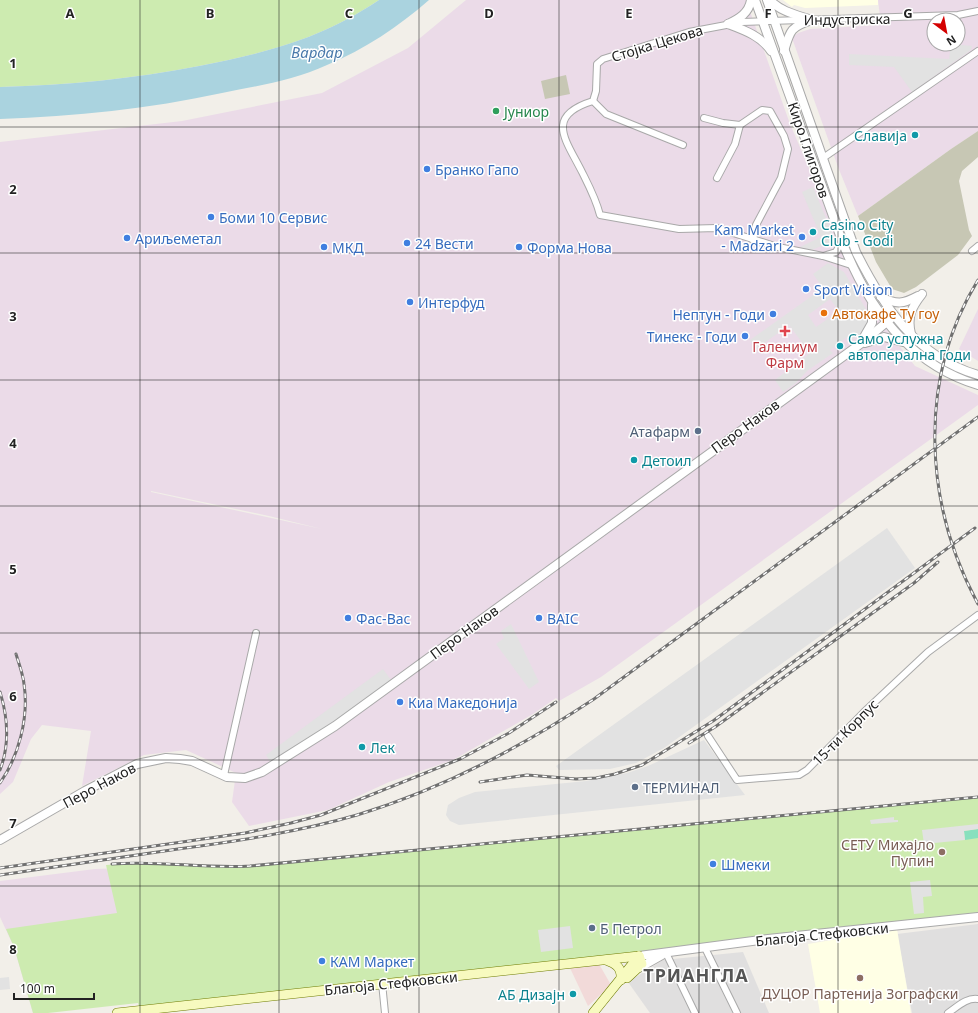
<svg xmlns="http://www.w3.org/2000/svg" width="978" height="1013" viewBox="0 0 978 1013" font-family="'Noto Sans',sans-serif">
<style>
.residential{fill:#e0dfdf}
.commercial{fill:#f2dad9}
.industrial{fill:#ebdbe8;fill-rule:evenodd}
.education{fill:#ffffe5}
.construction{fill:#c7c7b4}
.grass{fill:#cdebb0}
.pitch{fill:#88e0be}
.parking{fill:#e2e2e2;fill-rule:evenodd}
.water{fill:#aad3df}
.lines{fill:none;stroke-linecap:round;stroke-linejoin:round}
.minor-casing{stroke:#a9a9a9;stroke-width:8}
.tertiary-casing{stroke:#a9a9a9;stroke-width:10}
.secondary-casing{stroke:#707d05;stroke-width:10}
.minor{stroke:#fff;stroke-width:6}
.tertiary{stroke:#fff;stroke-width:8}
.secondary{stroke:#f7fabf;stroke-width:9}
.rail-casing{stroke:#707070;stroke-width:3}
.rail{stroke:#fff;stroke-width:1.5;stroke-dasharray:4.5;stroke-linecap:butt}
.grid{fill:none;stroke:#222;stroke-width:1;stroke-opacity:0.55}
.leisure-dot{fill:#2e9e5b;stroke:#fff;stroke-width:1.5}
.culture-dot{fill:#0f9aa8;stroke:#fff;stroke-width:1.5}
.shop-dot{fill:#3f7fe0;stroke:#fff;stroke-width:1.5}
.food-dot{fill:#e8710a;stroke:#fff;stroke-width:1.5}
.health-dot{fill:#e0444e;stroke:#fff;stroke-width:1.5}
.service-dot{fill:#5c6f8a;stroke:#fff;stroke-width:1.5}
.education-dot{fill:#8d6e63;stroke:#fff;stroke-width:1.5}
.labels{text-anchor:middle;dominant-baseline:central;stroke-width:3;stroke-linejoin:round;paint-order:stroke}
.street-label{font-size:14px;fill:#222;stroke:#fff}
.leisure-label{font-size:14px;fill:#27864d;stroke:#fff;text-anchor:start}
.culture-label{font-size:14px;fill:#0d838f;stroke:#fff;text-anchor:start}
.shop-label{font-size:14px;fill:#366cbe;stroke:#fff;text-anchor:start}
.food-label{font-size:14px;fill:#c56008;stroke:#fff;text-anchor:start}
.health-label{font-size:14px;fill:#be3a42;stroke:#fff}
.service-label{font-size:14px;fill:#4e5e75;stroke:#fff;text-anchor:start}
.education-label{font-size:14px;fill:#785e54;stroke:#fff;text-anchor:end}
.water-label{font-size:15px;font-style:italic;fill:#4a7aab;stroke:#fff}
.district-label{font-size:18px;font-weight:bold;letter-spacing:1px;fill:#555;stroke:#fff}
.grid-label{font-size:13px;text-anchor:middle;font-weight:bold;fill:#222;stroke:#fff;stroke-width:3;stroke-linejoin:round;paint-order:stroke}
</style>
<rect width="100%" height="100%" fill="#f2efe9"/>
<g class="residential">
<polygon points="978,924 978,1013 912,1013 897,934"/>
<polygon points="743,952 769,1013 650,1013 628,982 663,960"/>
</g>
<polygon class="commercial" points="599,964 611,985 588,1006 570,968"/>
<g class="industrial">
<path d="M466,0h280l44,124 25,58 23,60 31,65 46,59 63,29v10l-377,272 -42,24 -3,-3 -23,16 -80,46 -64,22 -61,28 -79,16 -17,-24 4,-29 -50,-23 -42,5 -62,31 9,-55 -49,-6 -11,14 -18,43 -13,12v-652l182,-21 140,-28 86,-45zM151,491l118,25 53,13 -171,-37z"/>
<path d="M878,0h100v131l-27,18 -93,67 -20,-49 -46,-129 6,-5 12,-4 71,-4zM934,20h24v24h-24z"/>
<polygon points="978,309 978,361 959,349"/>
<polygon points="153,867 48,1013 33,1013 14,947 0,917 0,881 95,869"/>
</g>
<g class="education">
<polygon points="783,0 878,0 878,5 805,8 794,5 792,7"/>
<polygon points="897,929 911,1013 820,1013 808,944"/>
</g>
<g class="construction">
<polygon points="566,75 570,94 545,99 541,81"/>
<polygon points="978,131 978,157 962,171 959,181 969,230 972,236 958,255 916,287 904,293 892,289 876,262 858,216 951,149"/>
</g>
<g class="grass">
<path d="M0,0h379c-60,40 -111,52 -180,66 -66,13 -132,19 -199,21z"/>
<path d="M978,797v116l-838,98 -2,-8 -90,10h-15l-19,-66 -8,-18 111,-16 -11,-48c48,-4 96,4 144,1z"/>
</g>
<polygon class="pitch" points="978,829 978,838 965,840 964,831"/>
<g class="parking">
<polygon points="951,44 972,46 971,50 912,92 894,67 849,65 849,54 949,59"/>
<polygon points="813,187 835,240 812,250 800,247 821,237 802,192"/>
<path d="M828,263l16,9 23,39v18l-17,12 -3,-4 -17,13 3,3 -26,18 -11,12 -13,9 -8,-12 35,-27 -21,-28 -33,24 -6,-9 73,-52 -10,-14zM830,299l9,12 -23,16 -8,-12z"/>
<polygon points="887,528 915,568 664,748 636,763 610,769 559,770 556,766"/>
<polygon points="511,624 539,682 529,689 496,644 504,638 501,631"/>
<polygon points="383,669 391,680 328,726 271,763 266,755"/>
<polygon points="704,740 745,795 459,825 450,821 446,815 448,805 459,798 475,792 586,781 627,773 648,766"/>
<polygon points="894,817 894,820 898,820 898,822 871,824 870,820"/>
<polygon points="978,824 978,829 964,831 965,840 924,844 922,830"/>
<polygon points="930,880 932,896 923,897 924,913 914,914 910,882"/>
<polygon points="570,926 573,948 541,952 538,930"/>
<polygon points="9,977 10,989 0,990 0,978"/>
</g>
<path class="water" d="M379,0h50c-31,27 -64,49 -102,65 -33,15 -69,21 -105,28 -74,16 -146,23 -222,26v-32c67,-2 133,-8 199,-21 69,-14 120,-26 180,-66z"/>
<g class="lines">
<g class="minor-casing">
<g id="minor">
<polyline points="593,101 606,114 683,145"/>
<polyline points="704,118 723,123 740,125"/>
<polyline points="823,158 978,51"/>
<polyline points="717,178 735,144 740,125 762,110 770,111 784,136 788,149 781,178 756,225 753,240"/>
<polyline points="972,251 978,246"/>
<polyline points="823,256 836,252 842,241"/>
<path d="M851,265l-28,-9 -45,-9 -61,-19 -38,1 -79,-14c-4,-16 -11,-29 -18,-43 -16,-32 -38,-56 11,-71l3,-10 1,-27 6,-5 86,-27 53,-10 216,-7 20,-4"/>
<polyline points="708,736 737,780 799,775 807,770 864,712 928,652 978,615"/>
<polyline points="224,775 256,633"/>
<polyline points="705,948 737,1013"/>
<polyline points="666,953 695,1013"/>
<polyline points="382,983 385,1013"/>
<path d="M948,1013c9,-6 19,-16 30,-14"/>
</g>
</g>
<g class="tertiary-casing">
<g id="tertiary">
<path d="M755,0l87,241c25,65 67,123 136,144"/>
<path d="M767,0l89,252c27,54 60,105 122,123"/>
<path d="M770,0c11,12 27,15 42,20"/>
<path d="M728,24c16,6 33,12 43,27"/>
<path d="M728,24c11,-5 21,-11 23,-24"/>
<path d="M784,51c6,-20 6,-24 28,-31"/>
<path d="M881,297c16,8 22,7 37,-1"/>
<path d="M911,334c-4,-17 0,-26 11,-40"/>
<polyline points="864,337 872,323 872,305"/>
<polyline points="865,343 884,337 903,342"/>
<polyline points="0,840 85,791 137,764 166,758 180,759 192,761 227,777 245,778 262,772 335,726 863,342 894,316"/>
<polyline points="639,956 768,939 978,917"/>
<polyline points="639,968 662,955"/>
</g>
</g>
<g class="secondary-casing">
<g id="secondary">
<path d="M606,960c11,4 16,8 15,20"/>
<polyline points="627,978 642,964 639,956"/>
<polyline points="117,1013 639,956"/>
<polyline points="593,1013 639,956"/>
</g>
</g>
<use href="#minor" class="minor"/>
<use href="#tertiary" class="tertiary"/>
<use href="#secondary" class="secondary"/>
<g class="rail-casing">
<g id="rail">
<path d="M978,280c-61,99 -54,224 0,324"/>
<path d="M0,692c8,26 10,52 0,78"/>
<polyline points="689,743 715,727 914,583 938,562"/>
<polyline points="480,782 527,775 576,779 596,778 615,774 642,765 713,721 975,528"/>
<path d="M0,783c19,-27 29,-66 24,-99 -1,-10 -5,-20 -8,-30"/>
<path d="M112,864c46,-4 92,5 138,2l728,-69"/>
<polyline points="0,868 245,833 291,823 321,815 460,759 509,733 556,702"/>
<path d="M0,875c59,-9 119,-17 178,-26 60,-8 120,-17 179,-34 85,-26 163,-67 237,-116l384,-282"/>
</g>
</g>
<use href="#rail" class="rail"/>
</g>
<path class="grid" d="M140,0v1013M279,0v1013M419,0v1013M559,0v1013M699,0v1013M838,0v1013M0,127h978M0,253h978M0,380h978M0,506h978M0,633h978M0,760h978M0,886h978"/>
<circle class="leisure-dot" cx="496" cy="111" r="4"/>
<g class="culture-dot">
<circle cx="915" cy="135" r="4"/>
<circle cx="813" cy="232" r="4"/>
<circle cx="840" cy="346" r="4"/>
<circle cx="634" cy="460" r="4"/>
<circle cx="362" cy="747" r="4"/>
<circle cx="573" cy="994" r="4"/>
</g>
<g class="shop-dot">
<circle cx="427" cy="169" r="4"/>
<circle cx="211" cy="217" r="4"/>
<circle cx="802" cy="237" r="4"/>
<circle cx="127" cy="238" r="4"/>
<circle cx="407" cy="243" r="4"/>
<circle cx="324" cy="247" r="4"/>
<circle cx="519" cy="247" r="4"/>
<circle cx="806" cy="289" r="4"/>
<circle cx="410" cy="302" r="4"/>
<circle cx="773" cy="314" r="4"/>
<circle cx="745" cy="336" r="4"/>
<circle cx="348" cy="618" r="4"/>
<circle cx="539" cy="618" r="4"/>
<circle cx="400" cy="702" r="4"/>
<circle cx="713" cy="864" r="4"/>
<circle cx="322" cy="961" r="4"/>
</g>
<circle class="food-dot" cx="824" cy="313" r="4"/>
<path class="health-dot" d="M783 325h4v4h4v4h-4v4h-4v-4h-4v-4h4z"/>
<g class="service-dot">
<circle cx="698" cy="431" r="4"/>
<circle cx="635" cy="787" r="4"/>
<circle cx="592" cy="928" r="4"/>
</g>
<g class="education-dot">
<circle cx="942" cy="852" r="4"/>
<circle cx="860" cy="978" r="4"/>
</g>
<g class="labels">
<g class="street-label">
<text transform="translate(847 19) rotate(-1)">Индустриска</text>
<text transform="translate(657 43) rotate(-17)">Стојка Цекова</text>
<text transform="translate(809 150) rotate(71)">Киро Глигоров</text>
<text transform="translate(745 426) rotate(-36)">Перо Наков</text>
<text transform="translate(464 632) rotate(-36)">Перо Наков</text>
<text transform="translate(845 732) rotate(-45)">15-ти Корпус</text>
<text transform="translate(99 785) rotate(-28)">Перо Наков</text>
<text transform="translate(822 934) rotate(-6)">Благоја Стефковски</text>
<text transform="translate(391 983) rotate(-6)">Благоја Стефковски</text>
</g>
<g class="leisure-label">
<text x="504" y="111">Јуниор</text>
</g>
<g class="culture-label">
<text x="907" y="135" text-anchor="end">Славија</text>
<text x="821" y="224">Casino City<tspan x="821" dy="16">Club - Godi</tspan></text>
<text x="848" y="338">Само услужна<tspan x="848" dy="16">автоперална Годи</tspan></text>
<text x="642" y="460">Детоил</text>
<text x="370" y="747">Лек</text>
<text x="565" y="994" text-anchor="end">АБ Дизајн</text>
</g>
<g class="shop-label">
<text x="435" y="169">Бранко Гапо</text>
<text x="219" y="217">Боми 10 Сервис</text>
<text x="794" y="229" text-anchor="end">Kam Market<tspan x="794" dy="16">- Madzari 2</tspan></text>
<text x="135" y="238">Ариљеметал</text>
<text x="415" y="243">24 Вести</text>
<text x="332" y="247">МКД</text>
<text x="527" y="247">Форма Нова</text>
<text x="814" y="289">Sport Vision</text>
<text x="418" y="302">Интерфуд</text>
<text x="765" y="314" text-anchor="end">Нептун - Годи</text>
<text x="737" y="336" text-anchor="end">Тинекс - Годи</text>
<text x="356" y="618">Фас-Вас</text>
<text x="547" y="618">BAIC</text>
<text x="408" y="702">Киа Македонија</text>
<text x="721" y="864">Шмеки</text>
<text x="330" y="961">КАМ Маркет</text>
</g>
<g class="food-label">
<text x="832" y="313">Автокафе Ту гоу</text>
</g>
<g class="health-label">
<text x="785" y="346">Галениум<tspan x="785" dy="16">Фарм</tspan></text>
</g>
<g class="service-label">
<text x="690" y="431" text-anchor="end">Атафарм</text>
<text x="643" y="787">ТЕРМИНАЛ</text>
<text x="600" y="928">Б Петрол</text>
</g>
<g class="education-label">
<text x="934" y="844">СЕТУ Михајло<tspan x="934" dy="16">Пупин</tspan></text>
<text x="860" y="993" text-anchor="middle">ДУЦОР Партенија Зографски</text>
</g>
<g class="water-label">
<text x="317" y="52">Вардар</text>
</g>
<g class="district-label">
<text x="696" y="975">ТРИАНГЛА</text>
</g>
</g>
<g class="grid-label">
<text x="70" y="18">A</text>
<text x="210" y="18">B</text>
<text x="349" y="18">C</text>
<text x="489" y="18">D</text>
<text x="629" y="18">E</text>
<text x="768" y="18">F</text>
<text x="908" y="18">G</text>
<text x="13" y="68">1</text>
<text x="13" y="194">2</text>
<text x="13" y="321">3</text>
<text x="13" y="448">4</text>
<text x="13" y="574">5</text>
<text x="13" y="701">6</text>
<text x="13" y="828">7</text>
<text x="13" y="954">8</text>
</g>
<g transform="translate(946 32) rotate(148)"><circle r="19" fill="#ffffff" stroke="#a7a7a7"/>
<path d="M0-3L7 15L0 10L-7 15Z" fill="#d40000"/>
<text y="-6" font-size="11" font-weight="bold" text-anchor="middle" fill="#222222">N</text>
</g>
<path d="M14 993v6h80v-6" fill="none" stroke="#222222" stroke-width="2"/>
<text x="20" y="993" font-size="12" fill="#222222" stroke="#ffffff" stroke-width="3" paint-order="stroke">100 m</text>
</svg>
